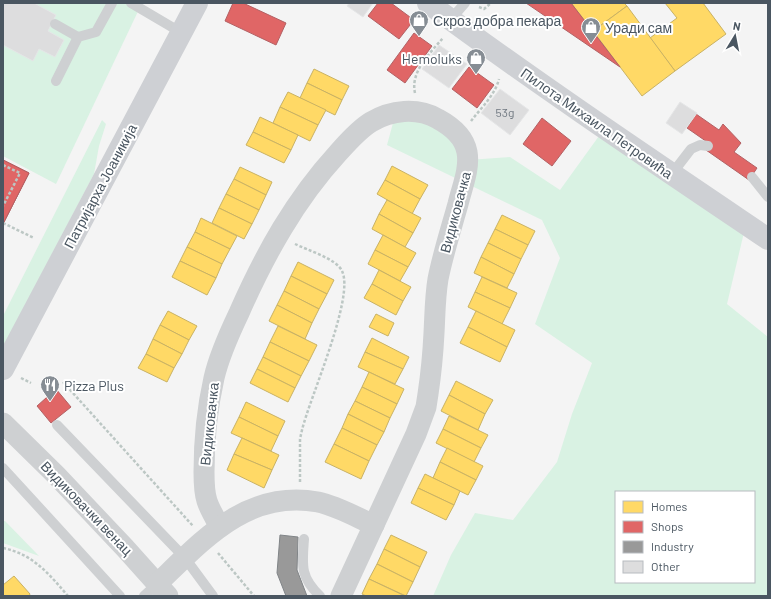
<svg xmlns="http://www.w3.org/2000/svg" width="771" height="599" viewBox="0 0 771 599" font-family="Barlow,sans-serif">
<style>
.green{fill:#d9f2e3;fill-rule:evenodd}
.homes{fill:#ffd966;stroke:#c9b264}
.shops{fill:#e06666;stroke:#b36164}
.industry{fill:#999;stroke:#818588}
.building{fill:#ddddde;stroke:#e5e6e7}
.lines{fill:none;stroke-linecap:round;stroke-linejoin:round}
.path{stroke:#bcc7c4;stroke-width:2.5;stroke-dasharray:3 2;stroke-linecap:butt}
.service{stroke:#ced0d2;stroke-width:10}
.minor{stroke:#ced0d2;stroke-width:21}
.secondary{stroke:#ced0d4;stroke-width:22}
.labels{text-anchor:middle;dominant-baseline:central;stroke-width:4;stroke-linejoin:round;paint-order:stroke}
.number-label{font-size:12px;fill:#707881}
.poi-label{font-size:14px;fill:#4a5661;stroke:#fff;text-anchor:start}
.street-label{font-size:14px;fill:#4a5661;stroke:#fff}
</style>
<rect width="100%" height="100%" fill="#f4f4f4"/>
<g class="green">
<polygon points="3,3 142,3 56,184 3,156"/>
<path d="M396,112l36,4 36,44 42,-3 50,33 44,-61 142,95 -19,80 41,33v259h-335l18,-41 24,-42 38,7 44,-58 15,-48 20,-51 -57,-39 25,-66 -18,-38 -155,-75zM616,492h138v90h-138z"/>
<polygon points="102,120 106,124 99,146 94,174 3,347 3,316"/>
<polygon points="3,521 5,521 39,556 3,543"/>
</g>
<g class="homes">
<polygon points="571,3 624,3 627,6 593,31"/>
<polygon points="665,3 703,3 726,34 675,71 650,38 677,18"/>
<polygon points="627,6 675,71 642,96 593,31"/>
<polygon points="314,69 349,86 342,100 307,83"/>
<polygon points="307,83 342,100 335,115 300,98"/>
<polygon points="288,92 326,110 318,125 280,107"/>
<polygon points="280,107 318,125 310,141 273,123"/>
<polygon points="260,117 298,135 291,150 253,132"/>
<polygon points="253,132 291,150 284,163 246,145"/>
<polygon points="392,166 428,185 420,199 385,180"/>
<polygon points="240,167 272,182 266,195 234,179"/>
<polygon points="3,168 12,173 14,178 3,199"/>
<polygon points="234,179 266,195 259,210 226,194"/>
<polygon points="385,180 420,199 412,214 377,194"/>
<polygon points="226,194 259,210 252,224 219,208"/>
<polygon points="387,200 421,218 413,233 379,214"/>
<polygon points="219,208 252,224 244,239 212,223"/>
<polygon points="379,214 413,233 405,247 372,229"/>
<polygon points="502,215 535,231 528,245 495,229"/>
<polygon points="201,218 237,236 230,249 195,232"/>
<polygon points="495,229 528,245 521,259 488,243"/>
<polygon points="195,232 230,249 222,264 187,247"/>
<polygon points="383,235 416,253 408,267 375,250"/>
<polygon points="488,243 521,259 514,274 481,257"/>
<polygon points="187,247 222,264 216,278 180,261"/>
<polygon points="375,250 408,267 400,281 368,264"/>
<polygon points="481,257 514,274 507,288 474,273"/>
<polygon points="180,261 216,278 207,295 172,277"/>
<polygon points="298,262 334,280 327,294 291,276"/>
<polygon points="379,270 411,287 403,301 372,284"/>
<polygon points="291,276 327,294 319,309 284,291"/>
<polygon points="482,277 517,293 510,308 475,292"/>
<polygon points="372,284 403,301 396,315 364,298"/>
<polygon points="284,291 319,309 312,323 277,305"/>
<polygon points="475,292 510,308 502,324 468,307"/>
<polygon points="277,305 312,323 305,339 269,321"/>
<polygon points="168,311 197,326 189,340 160,325"/>
<polygon points="476,311 515,330 507,347 468,327"/>
<polygon points="376,314 394,323 388,336 369,327"/>
<polygon points="160,325 189,340 182,354 153,339"/>
<polygon points="278,326 317,345 309,361 270,342"/>
<polygon points="468,327 507,347 500,362 460,343"/>
<polygon points="372,338 409,357 403,369 365,352"/>
<polygon points="153,339 182,354 174,368 146,354"/>
<polygon points="270,342 309,361 301,376 263,357"/>
<polygon points="365,352 403,369 395,384 358,367"/>
<polygon points="146,354 174,368 167,382 138,368"/>
<polygon points="263,357 301,376 295,388 257,369"/>
<polygon points="257,369 295,388 288,402 250,383"/>
<polygon points="369,372 404,389 397,404 362,387"/>
<polygon points="456,381 493,400 485,414 449,395"/>
<polygon points="362,387 397,404 390,418 355,401"/>
<polygon points="449,395 485,414 478,430 441,411"/>
<polygon points="355,401 390,418 384,432 348,414"/>
<polygon points="246,402 285,421 278,436 239,417"/>
<polygon points="348,414 384,432 377,445 342,428"/>
<polygon points="449,416 488,435 481,448 443,429"/>
<polygon points="239,417 278,436 271,451 231,433"/>
<polygon points="342,428 377,445 369,461 334,444"/>
<polygon points="443,429 481,448 474,462 436,443"/>
<polygon points="242,438 279,455 272,470 234,454"/>
<polygon points="334,444 369,461 361,479 325,462"/>
<polygon points="447,448 483,466 476,480 440,462"/>
<polygon points="234,454 272,470 264,488 227,470"/>
<polygon points="440,462 476,480 468,495 433,478"/>
<polygon points="425,474 460,491 454,505 418,488"/>
<polygon points="418,488 454,505 446,520 411,503"/>
<polygon points="391,535 427,552 420,567 384,549"/>
<polygon points="384,549 420,567 413,582 377,564"/>
<polygon points="377,564 413,582 406,596 369,579"/>
<polygon points="14,576 30,594 29,596 3,596 3,585"/>
<polygon points="369,579 405,596 366,596 362,594"/>
</g>
<g class="shops">
<polygon points="233,3 243,3 286,23 276,45 225,21"/>
<polygon points="378,3 391,3 414,20 399,39 368,16"/>
<polygon points="526,3 571,3 620,67"/>
<polygon points="414,33 432,46 405,83 387,70"/>
<polygon points="469,67 494,85 477,108 452,89"/>
<polygon points="696,114 719,130 723,124 741,143 734,152 757,168 749,180 706,150 710,144 687,128"/>
<polygon points="542,118 571,141 552,166 523,144"/>
<polygon points="3,160 29,173 3,224"/>
<polygon points="3,160 29,173 3,224"/>
<polygon points="56,389 71,407 51,423 37,406"/>
</g>
<polygon class="industry" points="280,535 298,537 297,570 307,596 286,596 277,573"/>
<g class="building">
<polygon points="3,3 34,3 56,15 48,31 64,40 55,57 39,49 33,61 3,45"/>
<polygon points="349,3 373,3 363,17 347,6"/>
<polygon points="439,45 467,64 449,88 422,69"/>
<polygon points="500,89 529,110 510,135 481,113"/>
<polygon points="680,102 697,113 682,134 666,123"/>
</g>
<g class="lines">
<g class="path">
<polyline points="479,7 484,9 491,3"/>
<path d="M415,93c-5,-21 15,-40 28,-55"/>
<path d="M471,121c10,-13 24,-26 28,-42"/>
<polyline points="3,165 20,173 3,206"/>
<polyline points="3,223 34,238"/>
<path d="M295,244c12,6 42,15 47,27 13,26 -32,126 -40,159l-2,9v43"/>
<polyline points="21,378 31,383"/>
<polyline points="63,382 193,526"/>
<path d="M3,548c30,6 46,26 65,48"/>
<polyline points="218,553 254,596"/>
</g>
<g class="service">
<polyline points="131,3 182,33"/>
<polyline points="451,19 465,3"/>
<polyline points="55,24 78,37"/>
<polyline points="56,81 78,37 96,32 112,3"/>
<polyline points="671,175 691,149 700,145 708,146"/>
<polyline points="752,177 768,197"/>
<polyline points="57,425 185,558 213,596"/>
<polyline points="3,468 120,596"/>
<path d="M304,539c-2,26 -4,38 16,57"/>
<polyline points="144,596 157,584"/>
</g>
<g class="minor">
<polyline points="3,423 56,475 125,548 168,596"/>
<path d="M220,527c-5,-9 -10,-17 -13,-26 -3,-9 -3,-19 -3,-29 0,-31 3,-63 10,-94 5,-22 15,-44 25,-65 26,-59 56,-113 99,-160 10,-11 20,-23 33,-31 20,-12 46,-15 67,-3 13,7 26,17 29,33 3,17 -5,35 -9,52 -7,25 -15,50 -20,75 -3,18 -3,36 -4,54 -1,20 -3,41 -6,61l-2,13 -10,27 -75,162"/>
<path d="M157,584c46,-44 90,-95 161,-82 19,4 38,15 56,23"/>
</g>
<g class="secondary">
<path d="M428,3c111,82 226,159 340,236"/>
<polyline points="3,369 197,3"/>
</g>
</g>
<defs>
<g id="shop-pin" transform="scale(1)"><path d="M0 17L-7.5 6A9.5 9.5 0 1 1 7.5 6Z" fill="#868d94" stroke="#fff"/><path d="M-5-2.5h2.3a2.7 3.5 0 0 1 5.4 0H5L5.5 6h-11ZM-1.5-2.5h3a1.5 2.3 0 0 0-3 0Z" fill="#fff"/></g>
<g id="restaurant-pin" transform="scale(1)"><path d="M0 17L-7.5 6A9.5 9.5 0 1 1 7.5 6Z" fill="#868d94" stroke="#fff"/><path d="M-5-6h1v4h1v-4h1v4h1v-4h1v5L-1.5 .5V6h-2V.5L-5-1ZM5-6V6H3V1.5H1.5Q1.5-4 5-6Z" fill="#fff"/></g>
</defs>
<g fill-rule="evenodd">
<use href="#shop-pin" x="419" y="20"/>
<use href="#shop-pin" x="591" y="27"/>
<use href="#shop-pin" x="476" y="58"/>
<use href="#restaurant-pin" x="50" y="385"/>
</g>
<g class="labels">
<g class="number-label">
<text x="505" y="112">53g</text>
</g>
<g class="poi-label">
<text x="433" y="20">Скроз добра пекара</text>
<text x="605" y="27">Уради сам</text>
<text x="462" y="58" text-anchor="end">Hemoluks</text>
<text x="64" y="385">Pizza Plus</text>
</g>
<g class="street-label">
<text transform="translate(597 123) rotate(35)">Пилота Михаила Петровића</text>
<text transform="translate(100 186) rotate(-62)">Патријарха Јоаникија</text>
<text transform="translate(455 212) rotate(-75)">Видиковачка</text>
<text transform="translate(209 424) rotate(-84)">Видиковачка</text>
<text transform="translate(87 508) rotate(46)">Видиковачки венац</text>
</g>
</g>
<rect width="771" height="599" fill="none" stroke="#4a5661" stroke-width="8"/>
<rect x="615" y="491" width="140" height="92" fill="#ffffff" stroke="#b7bbc0"/>
<rect x="623" y="501" width="20" height="12" fill="#ffd966" stroke="#b7bbc0"/>
<text x="651" y="511" font-size="12" fill="#4a5661">Homes</text>
<rect x="623" y="521" width="20" height="12" fill="#e06666" stroke="#b7bbc0"/>
<text x="651" y="531" font-size="12" fill="#4a5661">Shops</text>
<rect x="623" y="541" width="20" height="12" fill="#999999" stroke="#b7bbc0"/>
<text x="651" y="551" font-size="12" fill="#4a5661">Industry</text>
<rect x="623" y="561" width="20" height="12" fill="#ddddde" stroke="#b7bbc0"/>
<text x="651" y="571" font-size="12" fill="#4a5661">Other</text>
<g transform="translate(735 36) rotate(10)" stroke="#ffffff" stroke-width="3" paint-order="stroke">
<path d="M0-3L7 15L0 10L-7 15Z" fill="#4a5661"/>
<text y="-6" font-size="11" font-weight="bold" text-anchor="middle" fill="#4a5661">N</text>
</g>
</svg>
